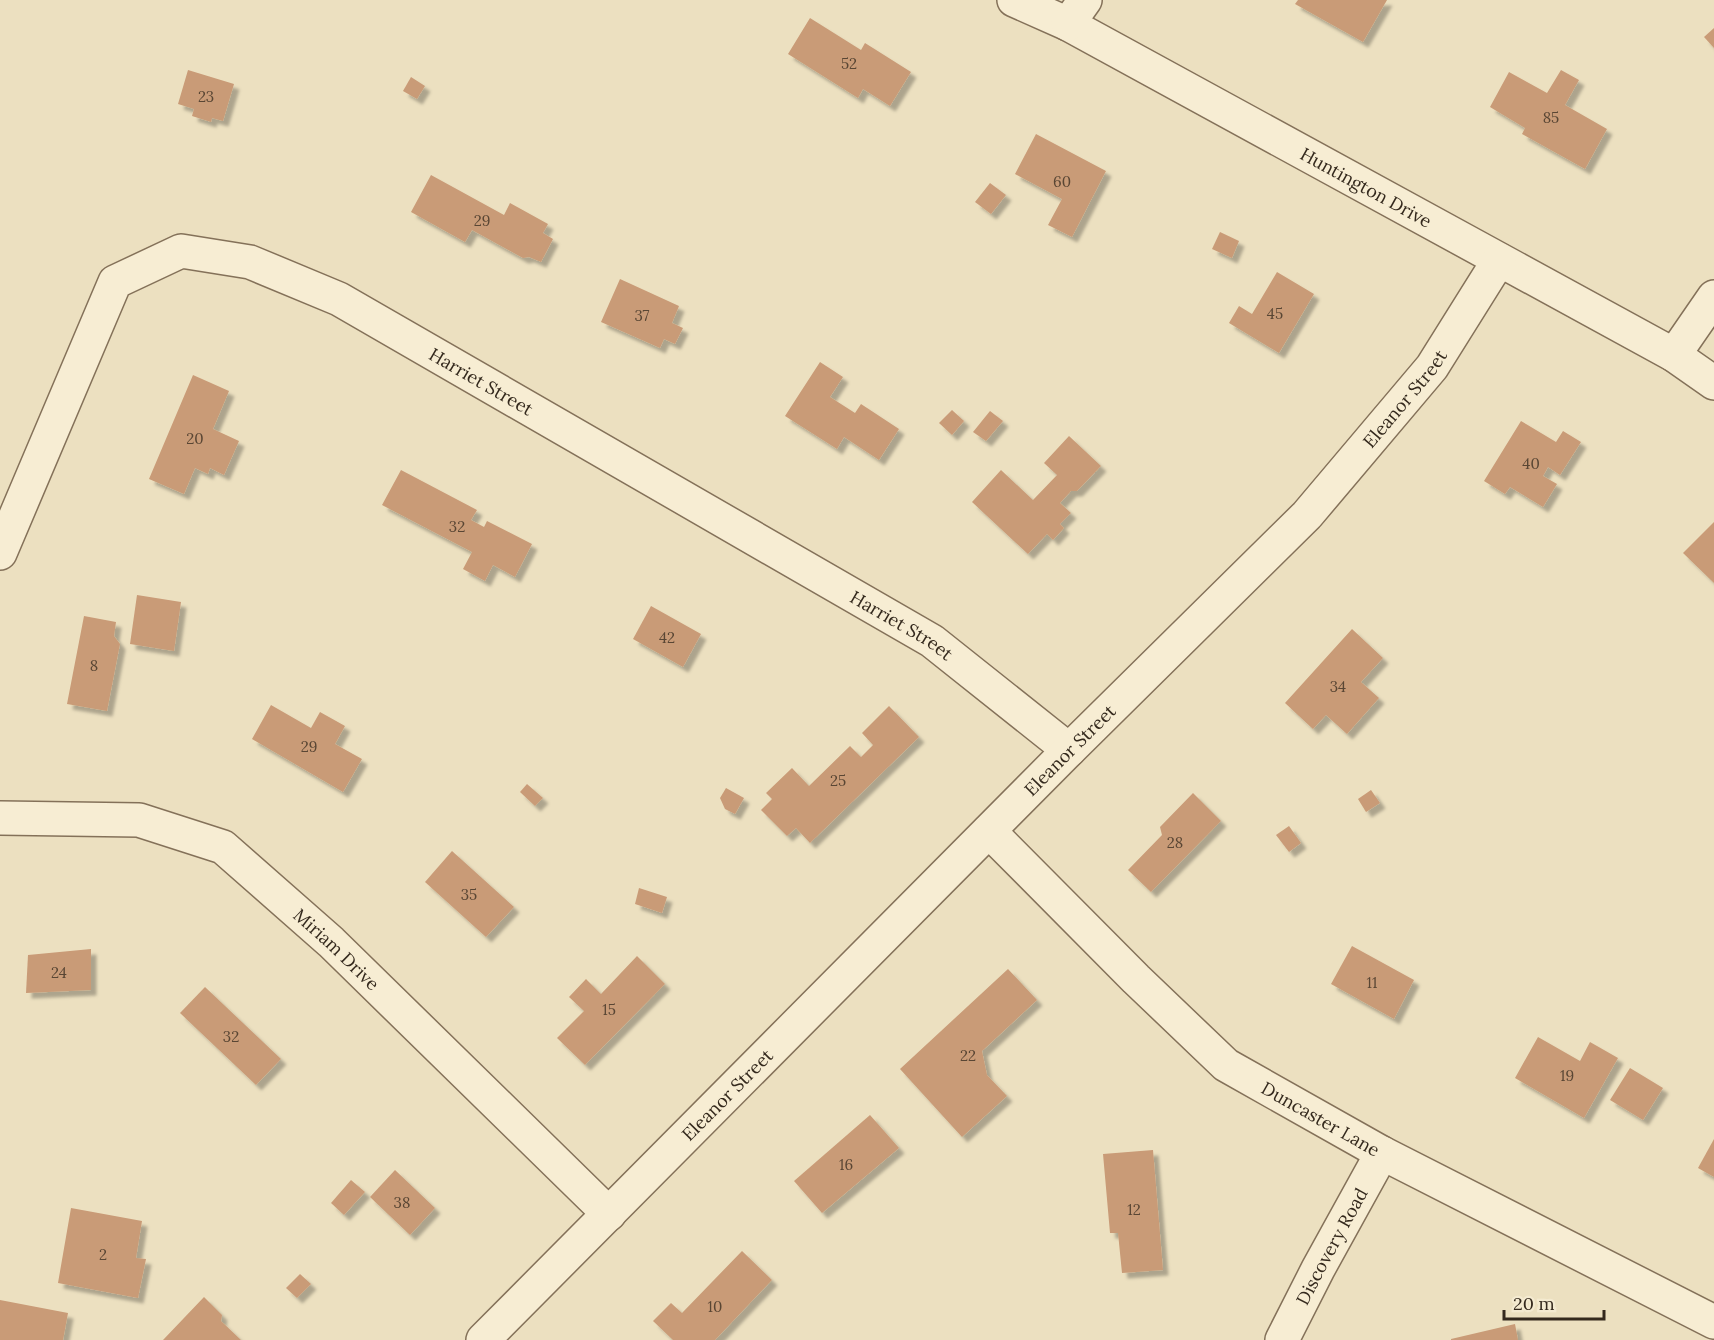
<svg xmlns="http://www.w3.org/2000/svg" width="1714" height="1340" viewBox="0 0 1714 1340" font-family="Lora,serif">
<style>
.building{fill:#c99b77;filter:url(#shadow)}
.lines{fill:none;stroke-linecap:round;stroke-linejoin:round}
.street-casing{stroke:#847159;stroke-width:36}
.street{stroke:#f7edd3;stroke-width:33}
.labels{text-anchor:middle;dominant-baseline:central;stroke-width:6;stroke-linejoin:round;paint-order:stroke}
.number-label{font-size:15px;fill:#594634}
.street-label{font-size:18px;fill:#34291d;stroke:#f4ead0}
</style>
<defs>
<filter id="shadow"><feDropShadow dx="5.5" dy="5.5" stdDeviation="1.5" flood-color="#0004"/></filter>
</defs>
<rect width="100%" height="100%" fill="#ece0c0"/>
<g class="building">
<polygon points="1298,0 1387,0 1363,42 1295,4"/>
<polygon points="810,18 861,50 865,43 911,72 890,106 863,89 858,98 788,54"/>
<polygon points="1714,28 1714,48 1704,37"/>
<polygon points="188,70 234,84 223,121 212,118 211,122 192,116 194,109 178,104"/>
<polygon points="1561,70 1579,80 1565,105 1607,129 1585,169 1522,134 1525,128 1490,107 1509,72 1547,93"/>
<polygon points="411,77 425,86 417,99 403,91"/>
<polygon points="1036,134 1106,171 1072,237 1048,225 1062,199 1015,174"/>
<polygon points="431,175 504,215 510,203 548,224 543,233 553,239 541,262 529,257 523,258 472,230 465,242 411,212"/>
<polygon points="990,183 1006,195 991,214 975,202"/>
<polygon points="1220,232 1239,241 1232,258 1212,249"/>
<polygon points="1277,272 1314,294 1279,353 1229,323 1239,306 1252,314"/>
<polygon points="620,279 679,306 672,323 683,328 675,344 664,339 660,348 601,322"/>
<polygon points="820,362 843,377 830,397 855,413 861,404 899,429 879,460 844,437 837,449 785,416"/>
<polygon points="193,375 229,391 213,429 239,441 224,475 210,468 208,474 195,468 184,494 149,479"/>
<polygon points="952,410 964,421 952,435 939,423"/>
<polygon points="990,411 1003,421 986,441 973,432"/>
<polygon points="1521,421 1556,442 1563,431 1581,442 1560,475 1548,467 1543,476 1557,484 1543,507 1510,487 1505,494 1484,481"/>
<polygon points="1069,436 1101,466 1077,491 1071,491 1060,503 1071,513 1060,524 1064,528 1053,540 1047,534 1028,554 972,502 1001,470 1033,500 1057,475 1044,463"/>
<polygon points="401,470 477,510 471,520 484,527 487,521 532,544 515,577 493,565 485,581 463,569 472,552 382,505"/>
<polygon points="1714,522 1714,583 1683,553"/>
<polygon points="137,595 181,602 174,651 130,644"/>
<polygon points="651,606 701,634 683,667 633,639"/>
<polygon points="84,616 116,622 114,636 120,644 107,711 67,704"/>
<polygon points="1352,629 1383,658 1361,682 1379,698 1347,734 1326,715 1313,729 1285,703"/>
<polygon points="271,705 311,728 320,712 345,726 335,744 362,759 343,792 252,739"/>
<polygon points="889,706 919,737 810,843 796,828 787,836 761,810 772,799 766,793 792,768 809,786 850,746 861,757 873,745 862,733"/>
<polygon points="527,784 543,798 535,806 520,792"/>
<polygon points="726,788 744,798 735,814 725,809 720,798"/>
<polygon points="1371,790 1380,803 1366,812 1358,799"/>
<polygon points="1193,793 1221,821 1151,892 1128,870 1162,835 1160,827"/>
<polygon points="1289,826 1301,843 1289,852 1276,835"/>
<polygon points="452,851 514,907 486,937 425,882"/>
<polygon points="639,888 667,897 662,913 635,904"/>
<polygon points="1352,946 1414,980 1394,1019 1331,984"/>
<polygon points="91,949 91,990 26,993 28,955"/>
<polygon points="637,956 665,984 585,1065 557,1038 584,1011 569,997 586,979 601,994"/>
<polygon points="1008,969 1037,1000 982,1051 987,1075 1007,1096 962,1137 900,1069"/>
<polygon points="205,987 281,1059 256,1085 180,1013"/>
<polygon points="1538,1037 1580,1061 1590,1042 1618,1058 1584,1118 1515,1078"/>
<polygon points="1630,1068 1663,1088 1643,1120 1610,1100"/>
<polygon points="870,1115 899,1148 822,1213 794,1181"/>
<polygon points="1714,1139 1714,1177 1698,1168"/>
<polygon points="1153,1150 1163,1270 1122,1273 1118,1233 1110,1233 1103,1154"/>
<polygon points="395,1170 435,1208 410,1235 370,1197"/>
<polygon points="351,1180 365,1192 344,1215 331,1203"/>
<polygon points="71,1208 142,1221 136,1258 146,1259 138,1298 58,1283"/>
<polygon points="742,1251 772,1280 715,1340 673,1340 653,1321 671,1303 682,1313"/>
<polygon points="300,1274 311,1284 297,1298 286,1288"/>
<polygon points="204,1297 222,1315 221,1321 241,1340 163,1340"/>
<polygon points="0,1300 68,1313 63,1340 0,1340"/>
<polygon points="1515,1324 1518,1340 1451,1340 1451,1339"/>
</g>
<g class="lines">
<g class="street-casing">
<g id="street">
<path id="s1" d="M1014,0l54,24 606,331 40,28"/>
<polyline points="1068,24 1085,0"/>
<polyline points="1674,355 1714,297"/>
<path id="s2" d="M0,553l115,-271 66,-31 69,11 89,37 593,342 137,109"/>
<path id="s3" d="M0,818l139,2 84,27 108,95 278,272"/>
<path id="s4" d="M989,831l147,148 90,86 156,88 332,169"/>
<path id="s5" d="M483,1340l586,-590 238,-235 125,-148 67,-107"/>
<path id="s6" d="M1282,1340l36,-71 64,-116"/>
</g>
</g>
<use href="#street" class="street"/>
</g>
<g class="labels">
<g class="number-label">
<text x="849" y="63">52</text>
<text x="206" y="96">23</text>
<text x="1551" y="117">85</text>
<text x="1062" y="181">60</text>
<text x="482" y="220">29</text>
<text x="1275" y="313">45</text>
<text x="642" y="315">37</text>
<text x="195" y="438">20</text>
<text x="1531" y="463">40</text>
<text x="457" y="526">32</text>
<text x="667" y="637">42</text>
<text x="94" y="665">8</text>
<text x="1338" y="686">34</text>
<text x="309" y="746">29</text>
<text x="838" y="780">25</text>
<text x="1175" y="842">28</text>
<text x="469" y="894">35</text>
<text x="59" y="972">24</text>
<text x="1372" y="982">11</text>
<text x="609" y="1009">15</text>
<text x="231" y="1036">32</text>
<text x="968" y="1055">22</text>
<text x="1567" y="1075">19</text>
<text x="846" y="1164">16</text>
<text x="402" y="1202">38</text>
<text x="1134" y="1209">12</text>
<text x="103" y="1254">2</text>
<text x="715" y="1306">10</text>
</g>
<g class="street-label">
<text stroke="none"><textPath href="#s1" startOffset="399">Huntington Drive</textPath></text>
<text stroke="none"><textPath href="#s2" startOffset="698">Harriet Street</textPath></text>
<text stroke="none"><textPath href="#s5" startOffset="1318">Eleanor Street</textPath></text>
<text stroke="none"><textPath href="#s2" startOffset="1184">Harriet Street</textPath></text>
<text stroke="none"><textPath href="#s5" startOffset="832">Eleanor Street</textPath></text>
<text stroke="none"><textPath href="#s3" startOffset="380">Miriam Drive</textPath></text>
<text stroke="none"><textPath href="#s5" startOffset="346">Eleanor Street</textPath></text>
<text stroke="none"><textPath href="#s4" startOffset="442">Duncaster Lane</textPath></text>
<text stroke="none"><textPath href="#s6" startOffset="106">Discovery Road</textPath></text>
</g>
</g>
<path d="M1504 1310v9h100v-9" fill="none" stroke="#34291d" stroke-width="3"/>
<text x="1513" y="1310" font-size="18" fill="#34291d" stroke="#f4ead0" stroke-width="4.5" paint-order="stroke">20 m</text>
</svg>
